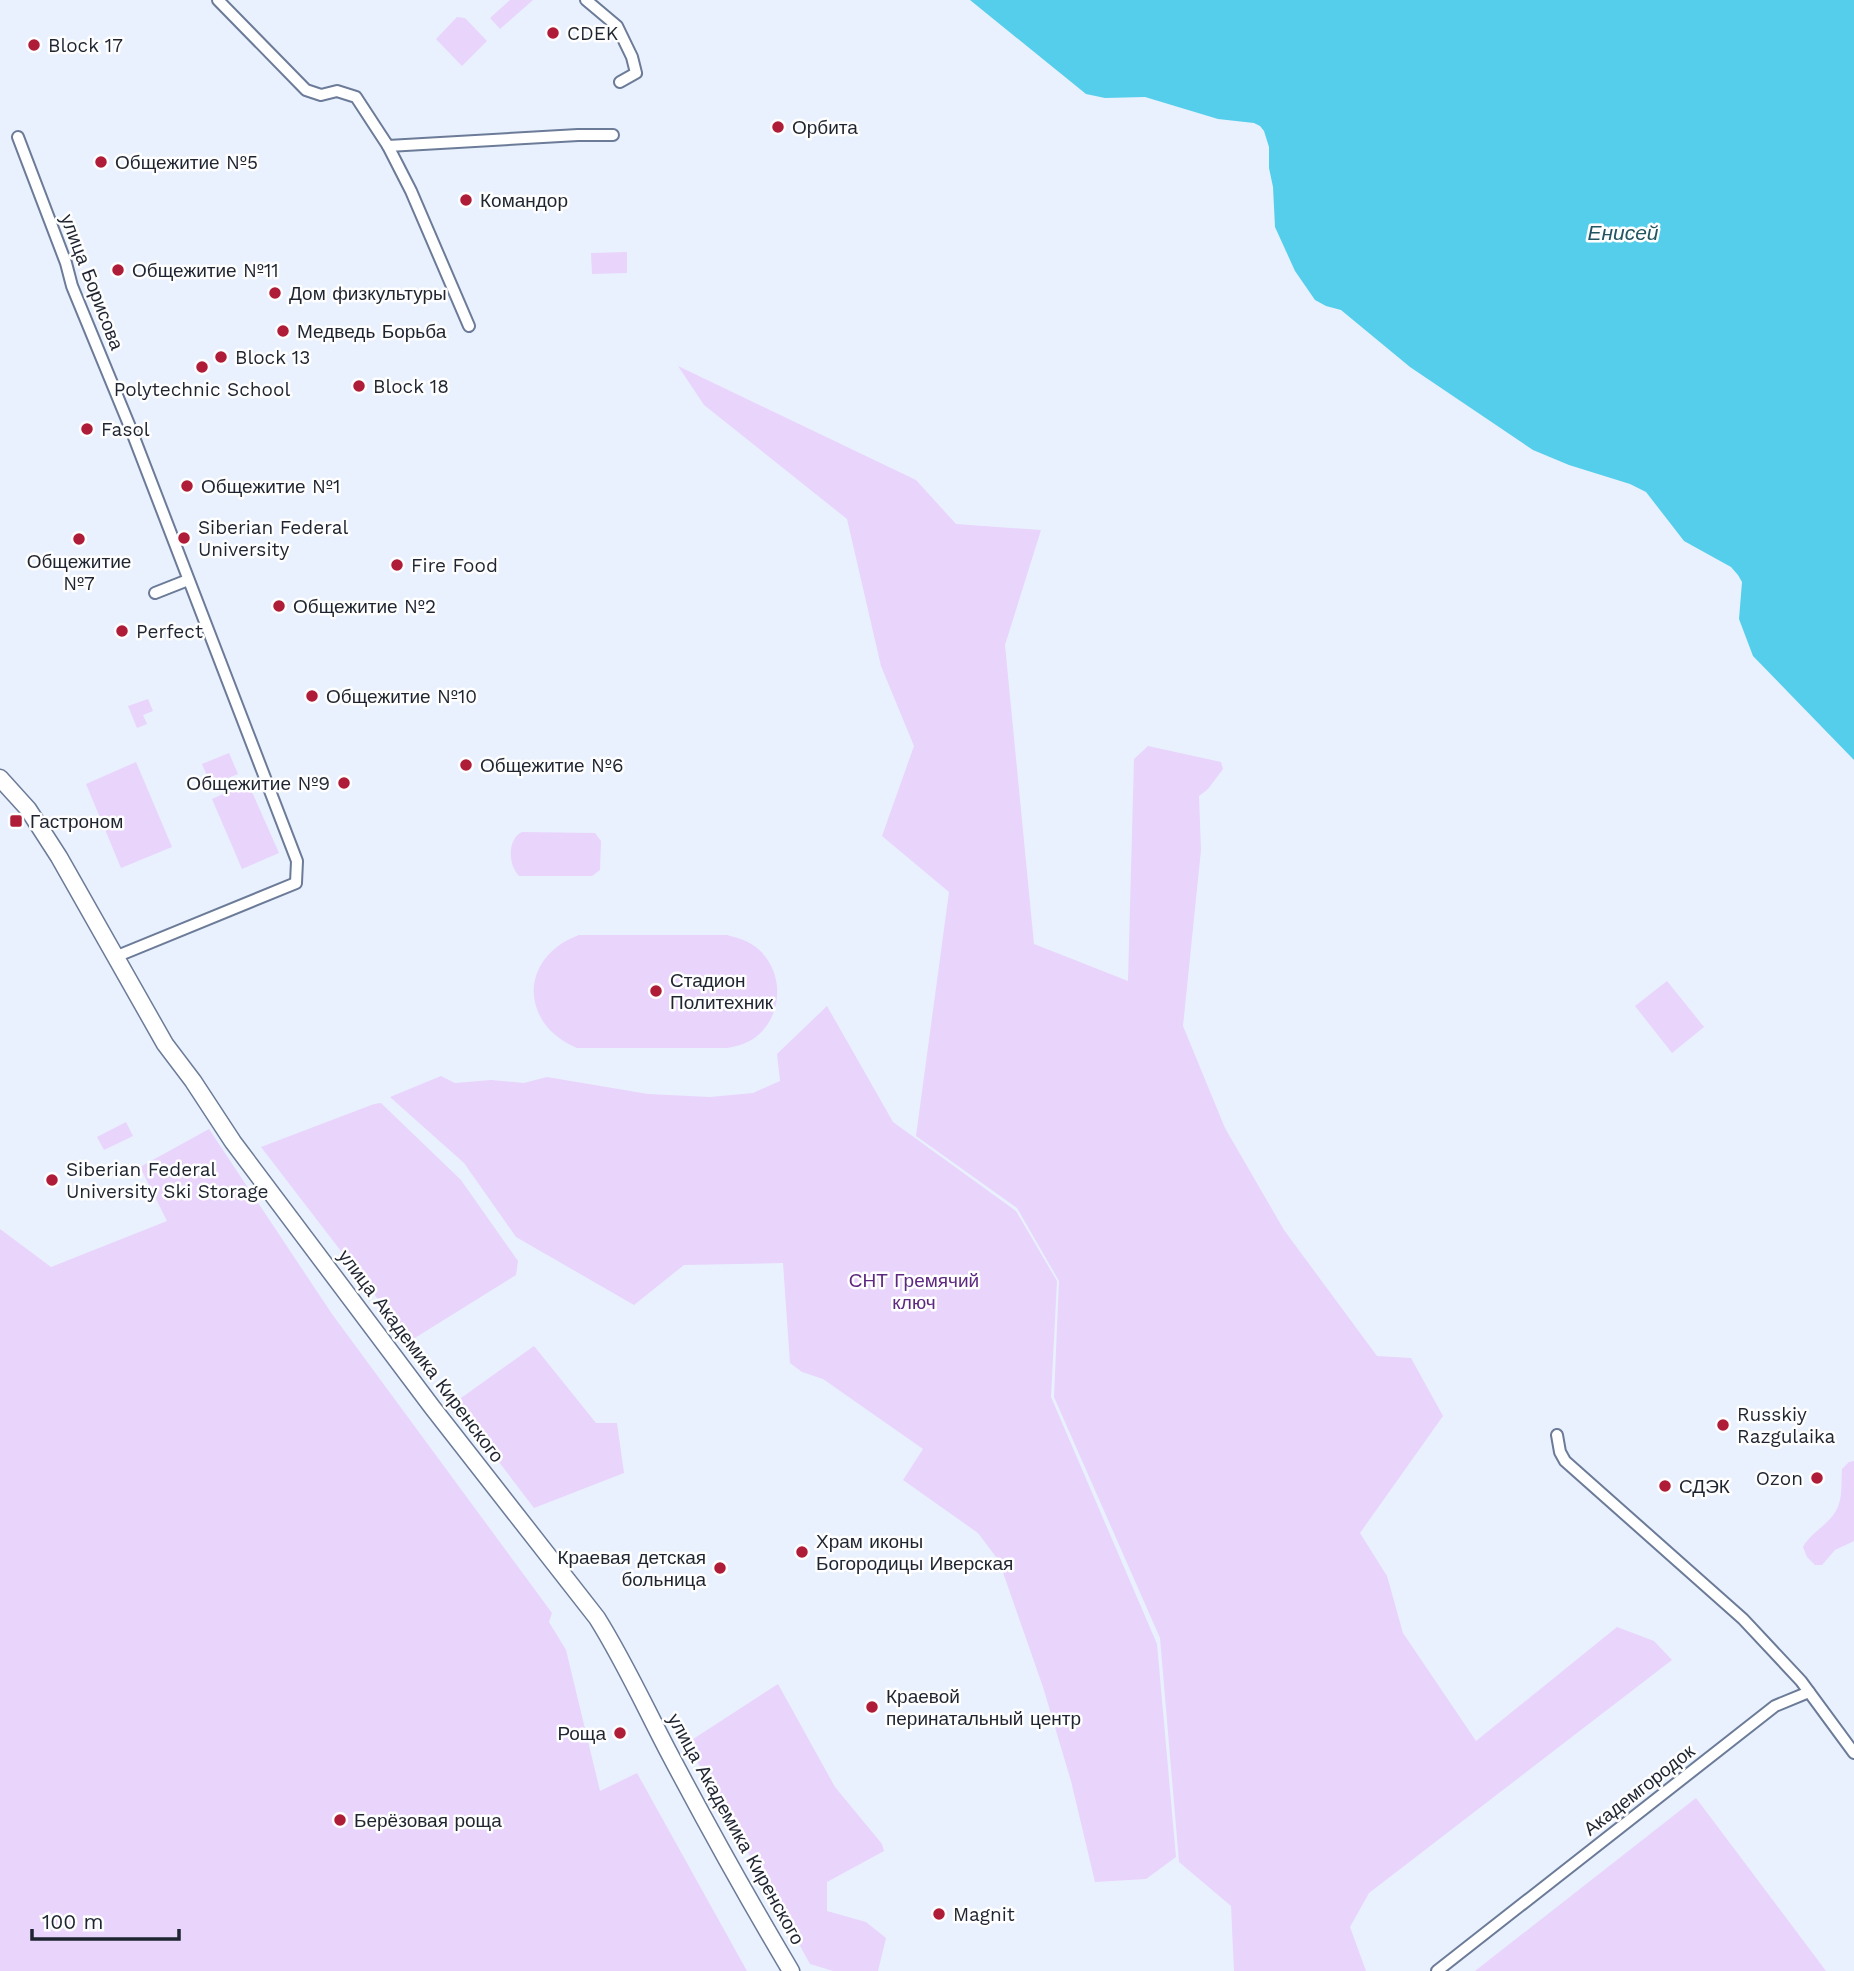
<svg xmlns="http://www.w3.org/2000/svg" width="1854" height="1971" viewBox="0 0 1854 1971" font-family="'Work Sans',sans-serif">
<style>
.green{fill:#e9d4fc}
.water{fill:#55ceec}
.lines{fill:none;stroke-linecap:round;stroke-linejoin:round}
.minor-casing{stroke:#6b7b98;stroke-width:14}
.secondary-casing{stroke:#6b7b98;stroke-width:19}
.minor{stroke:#fff;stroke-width:10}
.secondary{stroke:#fff;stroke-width:16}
.poi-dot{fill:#af1c37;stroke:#fefefe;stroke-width:2.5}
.labels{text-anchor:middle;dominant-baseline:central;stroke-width:5;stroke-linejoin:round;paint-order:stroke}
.poi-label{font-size:19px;fill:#1e2430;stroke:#fefefe;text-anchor:start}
.street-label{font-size:19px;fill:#1e2430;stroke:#fefefe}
.park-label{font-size:19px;fill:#5d2980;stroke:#fefefe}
.water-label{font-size:21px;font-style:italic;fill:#225561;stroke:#fefefe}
</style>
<rect width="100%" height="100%" fill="#e9f1fe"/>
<g class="green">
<polygon points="510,0 533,0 500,29 490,18"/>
<polygon points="457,17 465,18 487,41 462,66 436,39"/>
<polygon points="627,252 627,273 592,274 591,253"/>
<polygon points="678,366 916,480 956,524 1041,530 1005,645 1034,944 1128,981 1134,759 1148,746 1221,762 1223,769 1208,789 1199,796 1201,850 1183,1026 1225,1128 1284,1230 1377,1356 1411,1358 1443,1416 1360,1533 1387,1576 1403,1633 1476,1741 1617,1627 1654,1641 1672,1660 1369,1893 1350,1927 1366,1971 1234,1971 1231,1906 1179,1862 1160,1638 1054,1397 1059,1281 1017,1208 916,1136 949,892 882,836 914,746 881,666 847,519 704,405"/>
<polygon points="148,699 153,711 143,715 147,724 137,728 128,706"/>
<polygon points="229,753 238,774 211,785 202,764"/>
<polygon points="136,762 172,847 121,868 86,784"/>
<polygon points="248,783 279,853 242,869 212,799"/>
<path d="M522,832l73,1 6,8 -1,29 -8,6h-73c-11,-11 -12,-37 3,-44z"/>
<path d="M579,935h148c11,3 22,6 30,13 27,22 27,66 0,88 -8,7 -19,10 -30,12h-150c-58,-24 -58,-91 2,-113z"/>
<polygon points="1667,981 1704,1027 1672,1053 1635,1006"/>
<polygon points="827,1006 893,1122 1016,1211 1057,1281 1051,1397 1157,1644 1176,1857 1146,1879 1095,1882 1071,1781 1043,1687 999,1561 978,1533 903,1480 923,1449 823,1379 802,1372 790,1363 783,1263 684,1265 634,1305 516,1237 464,1163 390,1097 441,1076 455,1083 491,1080 524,1083 547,1077 648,1094 710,1097 753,1093 780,1081 777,1054"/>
<polygon points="381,1103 461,1180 518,1261 516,1275 410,1341 261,1147 374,1104"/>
<polygon points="126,1122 133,1136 104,1150 97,1137"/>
<polygon points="209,1129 332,1314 552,1613 549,1622 566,1650 600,1791 637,1773 747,1971 0,1971 0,1229 51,1267 167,1221 140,1167"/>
<polygon points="534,1346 596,1423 617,1423 624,1473 534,1508 454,1403"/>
<path d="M1854,1461v80l-19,9 -13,15h-7l-8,-8 -4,-10c8,-15 26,-22 34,-38 6,-12 4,-27 5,-40l7,-7z"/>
<polygon points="778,1684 835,1787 882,1844 884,1851 827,1882 827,1911 866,1922 886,1938 878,1971 833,1971 810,1964 687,1743"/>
<polygon points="1696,1798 1826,1971 1475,1971"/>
</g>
<polygon class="water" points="970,0 1854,0 1854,760 1753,656 1739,619 1742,582 1738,575 1731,567 1684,541 1646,492 1630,484 1569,465 1533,450 1410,367 1341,310 1326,306 1315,300 1295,271 1275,227 1273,187 1269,168 1269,147 1264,131 1260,126 1254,123 1218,119 1145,97 1105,98 1086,94"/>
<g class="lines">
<g class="minor-casing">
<g id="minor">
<polyline points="218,0 306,90 321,95 337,91 356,97 388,146 578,135 613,135"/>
<polyline points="586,0 617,26 632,57 636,73 620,82"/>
<polyline points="18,137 66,263 72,286 130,427 297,861 296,883 115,957"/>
<polyline points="388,146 411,191 469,326"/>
<polyline points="155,593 188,580"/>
<polyline points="1557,1435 1560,1452 1565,1461 1743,1619 1801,1681 1854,1753"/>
<polyline points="1437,1971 1775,1706 1809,1692"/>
</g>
</g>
<g class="secondary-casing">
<path id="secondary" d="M0,778l28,31 31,48 106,187 28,37 40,61 199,265 165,211c27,43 48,89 71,133 39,74 80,148 123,220"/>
</g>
<use href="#minor" class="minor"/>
<use href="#secondary" class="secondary"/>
</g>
<g class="poi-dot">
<circle cx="553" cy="33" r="7"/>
<circle cx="34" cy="45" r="7"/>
<circle cx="778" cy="127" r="7"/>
<circle cx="101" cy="162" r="7"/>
<circle cx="466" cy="200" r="7"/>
<circle cx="118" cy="270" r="7"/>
<circle cx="275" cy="293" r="7"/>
<circle cx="283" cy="331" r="7"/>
<circle cx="221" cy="357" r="7"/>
<circle cx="202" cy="367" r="7"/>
<circle cx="359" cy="386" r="7"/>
<circle cx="87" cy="429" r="7"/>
<circle cx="187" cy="486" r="7"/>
<circle cx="184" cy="538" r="7"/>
<circle cx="79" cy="539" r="7"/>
<circle cx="397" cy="565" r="7"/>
<circle cx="279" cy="606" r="7"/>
<circle cx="122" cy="631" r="7"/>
<circle cx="312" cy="696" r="7"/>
<circle cx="466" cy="765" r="7"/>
<circle cx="344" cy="783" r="7"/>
<rect x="9" y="814" width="14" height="14" rx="3.5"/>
<circle cx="656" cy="991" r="7"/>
<circle cx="52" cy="1180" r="7"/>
<circle cx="1723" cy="1425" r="7"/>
<circle cx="1817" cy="1478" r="7"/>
<circle cx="1665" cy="1486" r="7"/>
<circle cx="802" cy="1552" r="7"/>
<circle cx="720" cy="1568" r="7"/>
<circle cx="872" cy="1707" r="7"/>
<circle cx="620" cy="1733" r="7"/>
<circle cx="340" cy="1820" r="7"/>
<circle cx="939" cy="1914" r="7"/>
</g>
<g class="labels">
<g class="poi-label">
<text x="567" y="33">CDEK</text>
<text x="48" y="45">Block 17</text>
<text x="792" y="127">Орбита</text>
<text x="115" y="162">Общежитие №5</text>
<text x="480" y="200">Командор</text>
<text x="132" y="270">Общежитие №11</text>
<text x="289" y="293">Дом физкультуры</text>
<text x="297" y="331">Медведь Борьба</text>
<text x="235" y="357">Block 13</text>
<text x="373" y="386">Block 18</text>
<text x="202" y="389" text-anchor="middle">Polytechnic School</text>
<text x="101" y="429">Fasol</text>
<text x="201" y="486">Общежитие №1</text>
<text x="198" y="527">Siberian Federal<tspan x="198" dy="22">University</tspan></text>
<text x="79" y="561" text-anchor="middle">Общежитие<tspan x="79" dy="22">№7</tspan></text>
<text x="411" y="565">Fire Food</text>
<text x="293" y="606">Общежитие №2</text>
<text x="136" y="631">Perfect</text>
<text x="326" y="696">Общежитие №10</text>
<text x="480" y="765">Общежитие №6</text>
<text x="330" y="783" text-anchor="end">Общежитие №9</text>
<text x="30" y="821">Гастроном</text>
<text x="670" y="980">Стадион<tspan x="670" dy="22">Политехник</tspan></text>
<text x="66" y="1169">Siberian Federal<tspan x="66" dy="22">University Ski Storage</tspan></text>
<text x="1737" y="1414">Russkiy<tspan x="1737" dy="22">Razgulaika</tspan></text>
<text x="1803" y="1478" text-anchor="end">Ozon</text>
<text x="1679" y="1486">СДЭК</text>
<text x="816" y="1541">Храм иконы<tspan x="816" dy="22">Богородицы Иверская</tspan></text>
<text x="706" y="1557" text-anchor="end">Краевая детская<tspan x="706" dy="22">больница</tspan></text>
<text x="886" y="1696">Краевой<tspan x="886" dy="22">перинатальный центр</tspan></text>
<text x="606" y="1733" text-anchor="end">Роща</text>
<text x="354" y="1820">Берёзовая роща</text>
<text x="953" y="1914">Magnit</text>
</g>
<g class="street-label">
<text transform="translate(92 282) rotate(69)">улица Борисова</text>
<text transform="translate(421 1356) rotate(53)">улица Академика Киренского</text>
<text transform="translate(1639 1790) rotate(-38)">Академгородок</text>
<text transform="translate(736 1829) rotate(61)">улица Академика Киренского</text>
</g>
<g class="park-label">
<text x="914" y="1280">СНТ Гремячий<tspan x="914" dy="22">ключ</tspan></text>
</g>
<g class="water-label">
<text x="1623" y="232">Енисей</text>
</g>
</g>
<path d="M32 1929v10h147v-10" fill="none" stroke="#1e2430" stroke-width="3.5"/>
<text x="42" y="1929" font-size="21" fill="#1e2430" stroke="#fefefe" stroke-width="5" paint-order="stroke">100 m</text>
</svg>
